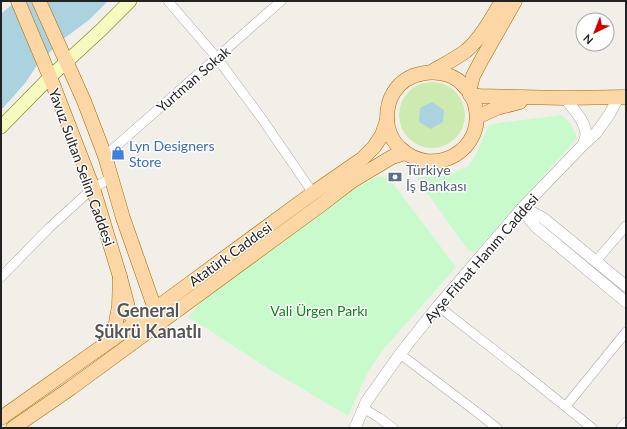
<svg xmlns="http://www.w3.org/2000/svg" width="627" height="429" viewBox="0 0 627 429" font-family="Lato,sans-serif">
<style>
.grass{fill:#cdebb0}
.park{fill:#c8facc}
.water{fill:#aad3df}
.lines{fill:none;stroke-linecap:round;stroke-linejoin:round}
.minor-casing{stroke:#a9a9a9;stroke-width:10}
.tertiary-casing{stroke:#a9a9a9;stroke-width:12}
.secondary-casing{stroke:#707d05;stroke-width:14}
.primary-casing{stroke:#a06b00;stroke-width:15}
.minor{stroke:#fff;stroke-width:9}
.tertiary{stroke:#fff;stroke-width:11}
.secondary{stroke:#f7fabf;stroke-width:13}
.primary{stroke:#fcd6a4;stroke-width:14}
.labels{text-anchor:middle;dominant-baseline:central;stroke-width:3;stroke-linejoin:round;paint-order:stroke}
.street-label{font-size:14px;fill:#222;stroke:#fff}
.shop-label{font-size:14px;fill:#366cbe;stroke:#fff;text-anchor:start}
.service-label{font-size:14px;fill:#4e5e75;stroke:#fff;text-anchor:start}
.park-label{font-size:14px;fill:#0c8416;stroke:#fff}
.district-label{font-size:18px;font-weight:bold;fill:#555;stroke:#fff}
</style>
<rect width="100%" height="100%" fill="#f2efe9"/>
<circle class="grass" cx="432" cy="115" r="33"/>
<g class="park">
<path d="M562,115c7,7 12,14 15,23l-102,114 -7,-2 -52,-73h24l13,-4 15,-7 7,-10 14,-31 16,-3z"/>
<polygon points="378,176 389,178 456,267 382,351 368,372 348,416 264,366 206,328 188,317 204,299 346,193"/>
</g>
<g class="water">
<polygon points="16,1 108,1 89,20 66,37 52,50 37,65 26,82 12,98 1,110 1,14"/>
<polygon points="432,102 444,110 443,122 431,129 419,122 420,108"/>
</g>
<g class="lines">
<g class="minor-casing">
<g id="minor">
<polyline points="168,1 217,58 260,116 313,193"/>
<polyline points="105,156 281,1"/>
<polyline points="596,261 626,226"/>
<polyline points="1,277 49,228 93,188 111,178"/>
<polyline points="438,306 525,374 592,428"/>
<polyline points="400,354 478,413 497,428"/>
<polyline points="566,406 626,332"/>
<polyline points="363,408 378,417 393,428"/>
<polyline points="621,428 626,422"/>
</g>
</g>
<g class="tertiary-casing">
<g id="tertiary">
<path d="M565,98c8,11 21,23 21,38 -1,3 -2,6 -3,9"/>
<polyline points="523,207 527,216 536,227 626,302"/>
<polyline points="523,207 543,218 626,286"/>
<polyline points="355,428 366,402 400,354 438,306 523,207 583,145 596,133 609,115 618,98"/>
</g>
</g>
<g class="secondary-casing">
<polyline id="secondary" points="1,127 50,77 101,30 130,1"/>
</g>
<g class="primary-casing">
<g id="primary">
<polyline points="18,1 50,77 93,188 120,277 119,306 113,339"/>
<polyline points="39,1 84,101 105,156 123,218 155,309 153,328 137,322 130,315 120,277"/>
<path d="M431,72c12,-7 24,-13 35,-21 15,-13 26,-33 36,-50"/>
<path d="M469,91c-4,-3 -7,-8 -11,-11 -20,-13 -51,-9 -64,12 -7,11 -8,23 -6,35 2,8 6,16 12,21 33,32 87,2 75,-43 -1,-5 -4,-10 -6,-14l4,-15 9,-17 33,-58"/>
<polyline points="470,95 480,96 565,98 626,97"/>
<polyline points="477,117 497,108 520,102"/>
<polyline points="1,418 155,309 313,193 362,159 374,147 382,135 387,120"/>
<polyline points="13,428 71,388 322,204 352,181 392,157 405,153"/>
</g>
</g>
<use href="#minor" class="minor"/>
<use href="#tertiary" class="tertiary"/>
<use href="#secondary" class="secondary"/>
<use href="#primary" class="primary"/>
</g>
<defs>
<g id="shop-bare" transform="scale(1.08)"><path d="M-5-2.5h2.3a2.7 3.5 0 0 1 5.4 0H5L5.5 6h-11ZM-1.5-2.5h3a1.5 2.3 0 0 0-3 0Z" fill="#3f7fe0" stroke="#fff" stroke-width="2.5" paint-order="stroke"/></g>
<g id="bank-bare" transform="scale(1.08)"><path d="M-6-4H6V4H-6ZM0-2.3a2.3 2.3 0 1 0 0 4.6a2.3 2.3 0 1 0 0-4.6Z" fill="#5c6f8a" stroke="#fff" stroke-width="2.5" paint-order="stroke"/></g>
</defs>
<g fill-rule="evenodd">
<use href="#shop-bare" x="118" y="153"/>
<use href="#bank-bare" x="395" y="177"/>
</g>
<g class="labels">
<g class="street-label">
<text transform="translate(193 79) rotate(-41)">Yurtman Sokak</text>
<text transform="translate(82 167) rotate(70)">Yavuz Sultan Selim Caddesi</text>
<text transform="translate(230 254) rotate(-36)">Atatürk Caddesi</text>
<text transform="translate(481 258) rotate(-49)">Ayşe Fitnat Hanım Caddesi</text>
</g>
<g class="shop-label">
<text x="129" y="145">Lyn Designers<tspan x="129" dy="16">Store</tspan></text>
</g>
<g class="service-label">
<text x="406" y="169">Türkiye<tspan x="406" dy="16">İş Bankası</tspan></text>
</g>
<g class="park-label">
<text x="319" y="310">Vali Ürgen Parkı</text>
</g>
<g class="district-label">
<text x="148" y="310">General<tspan x="148" dy="21">Şükrü Kanatlı</tspan></text>
</g>
</g>
<rect width="627" height="429" fill="none" stroke="#222222" stroke-width="4"/>
<g transform="translate(595 32) rotate(223)"><circle r="19" fill="#ffffff" stroke="#a7a7a7"/>
<path d="M0-3L7 15L0 10L-7 15Z" fill="#d40000"/>
<text y="-6" font-size="11" font-weight="bold" text-anchor="middle" fill="#222222">N</text>
</g>
</svg>
